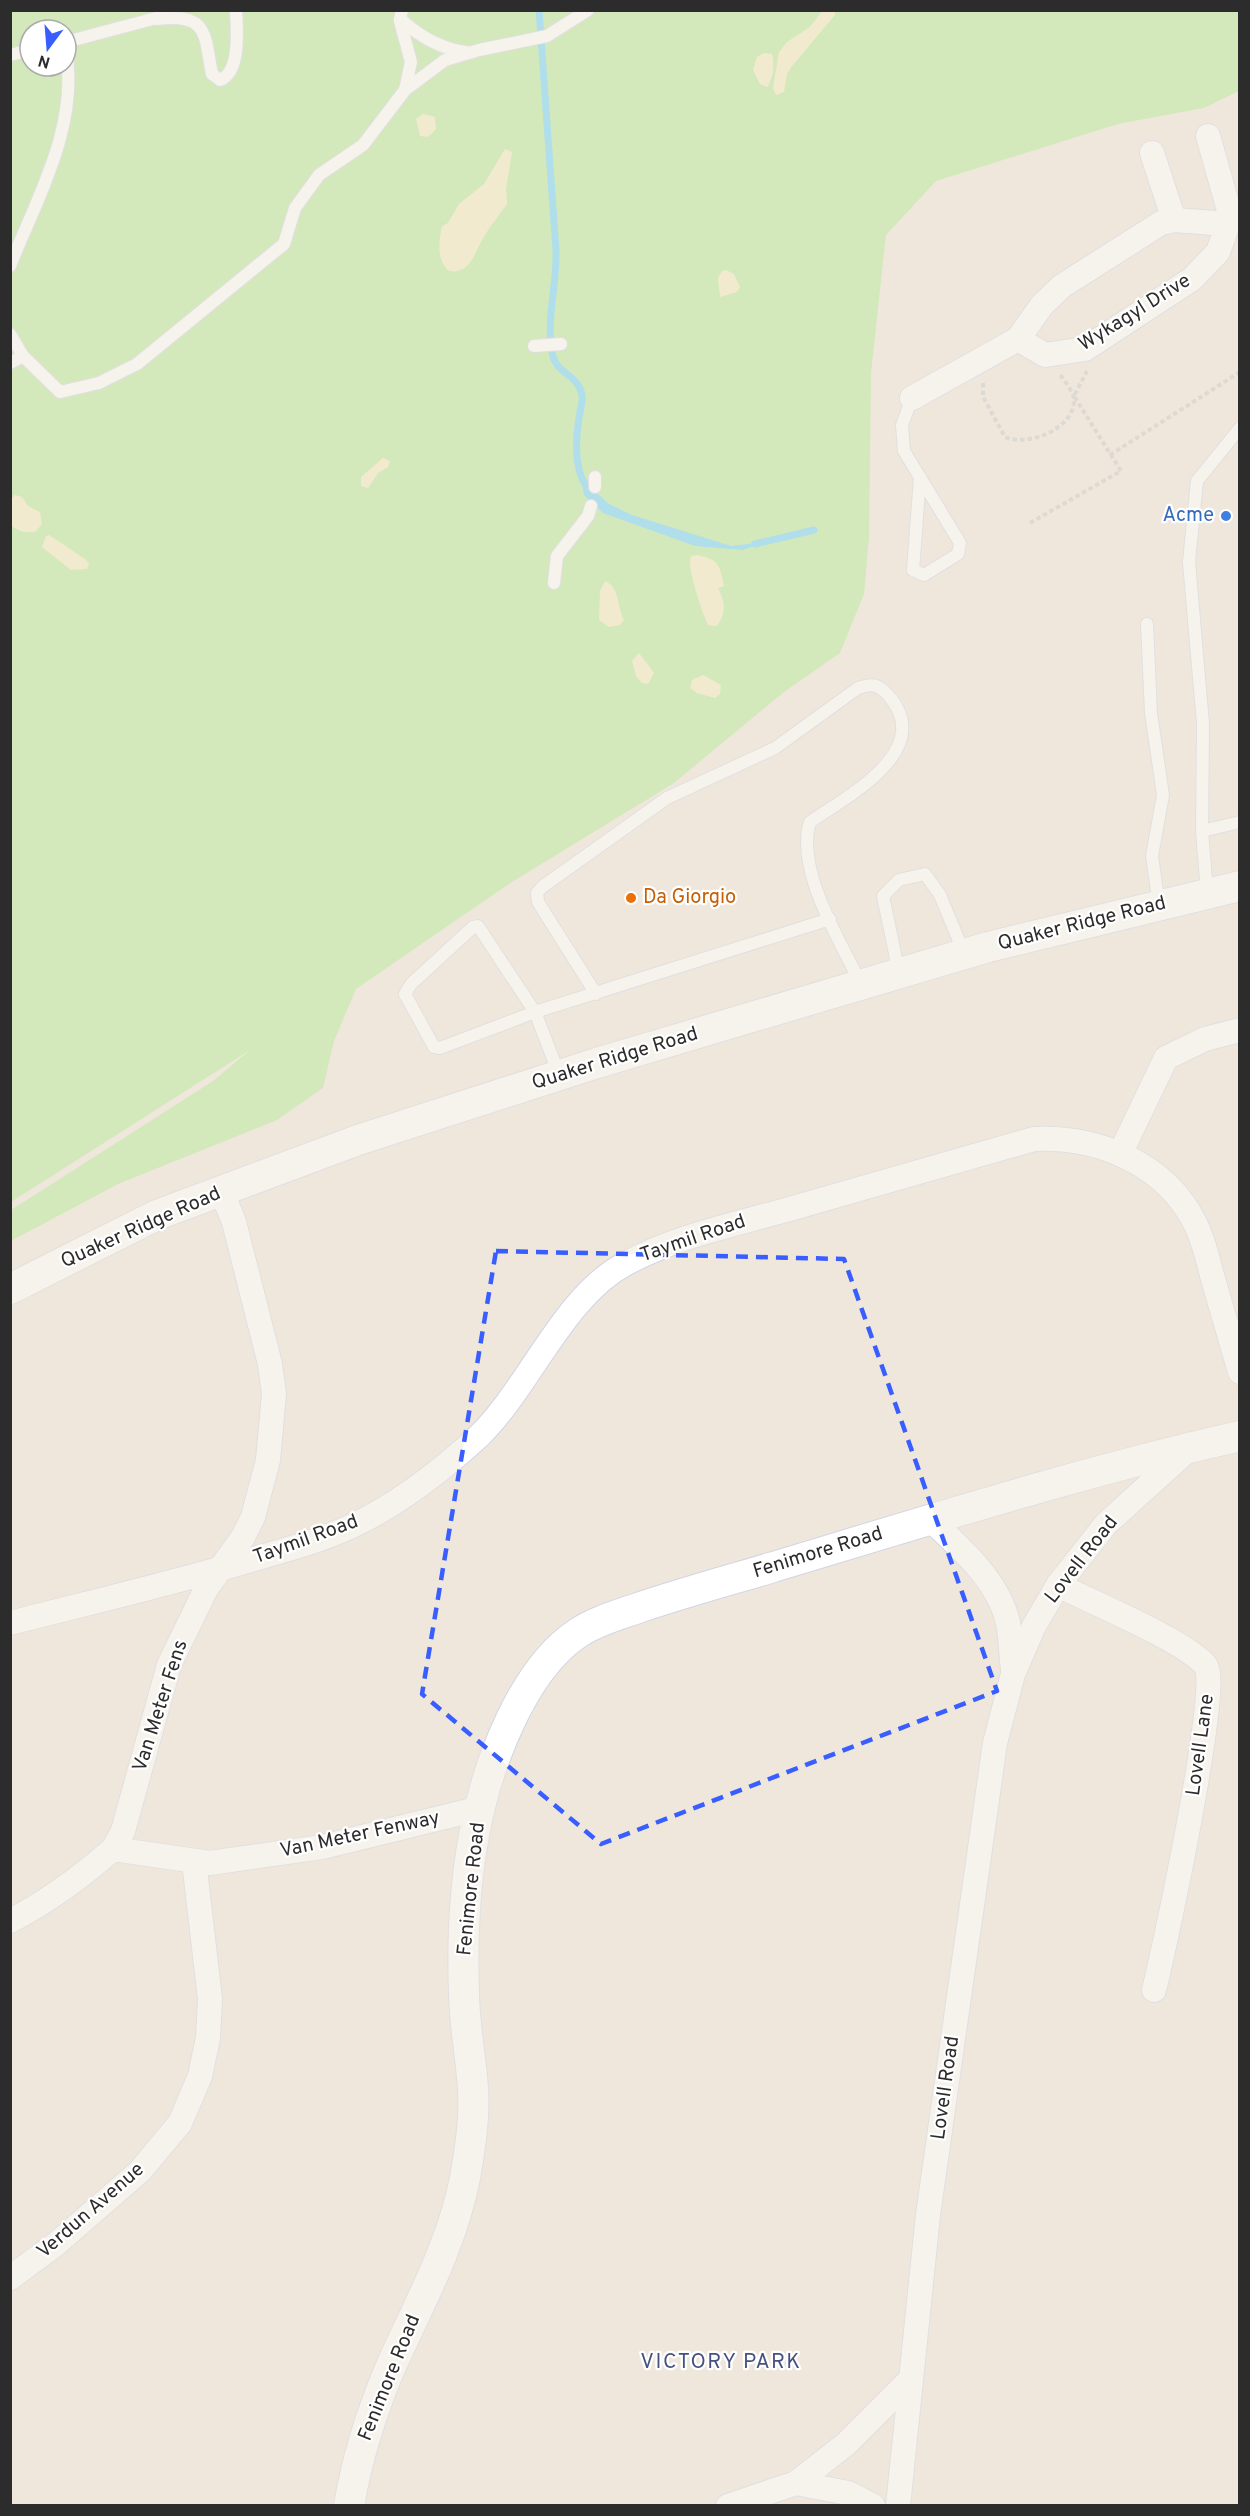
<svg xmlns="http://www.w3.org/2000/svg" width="1250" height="2516" viewBox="0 0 1250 2516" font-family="Overpass,sans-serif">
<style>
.green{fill:#b1eb93;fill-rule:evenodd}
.sand{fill:#f7eebc}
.water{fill:#64d4fc}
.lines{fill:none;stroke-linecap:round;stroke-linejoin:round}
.stream{stroke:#64d4fc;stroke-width:7}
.service-casing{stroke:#d1d5e6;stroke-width:14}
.minor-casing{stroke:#d1d5e6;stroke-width:26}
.tertiary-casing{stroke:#d1d5e6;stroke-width:32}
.path{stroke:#c8c8c8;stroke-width:4;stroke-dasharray:4.5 3;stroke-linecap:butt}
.service{stroke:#fff;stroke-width:12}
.minor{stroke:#fff;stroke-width:24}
.tertiary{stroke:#fff;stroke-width:30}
.marked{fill:none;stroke:#395eff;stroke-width:4.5;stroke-dasharray:12 8;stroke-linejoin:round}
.shop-dot{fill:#3f7fe0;stroke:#fff;stroke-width:2}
.food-dot{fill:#e8710a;stroke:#fff;stroke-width:2}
.labels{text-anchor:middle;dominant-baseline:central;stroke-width:4.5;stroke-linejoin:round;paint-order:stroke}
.street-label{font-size:20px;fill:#2c2c2c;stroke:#fff}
.shop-label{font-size:20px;fill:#366cbe;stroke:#fff;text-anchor:end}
.food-label{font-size:20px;fill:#c56008;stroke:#fff;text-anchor:start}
.neighbourhood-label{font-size:21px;letter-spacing:1.5px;fill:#465182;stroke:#fff}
</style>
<rect width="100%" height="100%" fill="#efe7dc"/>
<path class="green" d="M11,11h1228v80l-35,17 -86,16 -182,57 -50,54 -15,138 -2,164 -5,57 -24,59 -56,39 -110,91 -162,99 -156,107 -22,52 -11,47 -46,32 -159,64 -107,57v-31l202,-129 37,-31 -239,152zM30,30h36v36h-36z"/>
<g class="sand">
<polygon points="822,11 835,11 835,15 792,66 787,74 784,92 776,95 773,88 779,52 787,42 810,27"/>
<path d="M764,53l8,1c3,10 1,25 -5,33l-7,-3 -7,-14 4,-13z"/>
<polygon points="423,114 435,117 436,129 428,137 420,136 416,119"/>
<path d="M505,149l7,3 -6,37 1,15c-8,11 -17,22 -24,34 -8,14 -13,37 -34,33 -13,-11 -10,-30 -7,-45l6,-3 11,-19 25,-20z"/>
<polygon points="726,270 734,274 740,287 737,292 720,297 718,278 722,271"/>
<polygon points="383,458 390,461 388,467 378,473 368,488 361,486 361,477"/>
<polygon points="15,495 22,497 28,506 40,512 42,524 35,532 23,532 11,526 11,499"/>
<polygon points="49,535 85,559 89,564 87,569 71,570 42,547 46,536"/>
<path d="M697,555c22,5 22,8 27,31l-6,2c7,15 9,24 -1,38l-9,-1c-5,-11 -22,-58 -17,-69z"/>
<path d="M605,581c15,6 12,27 19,39l-4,5 -11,2 -10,-7 1,-29z"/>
<polygon points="639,653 654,673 648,684 642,683 636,676 632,661"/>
<polygon points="703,675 721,685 720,694 715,698 697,693 690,688 692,680"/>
</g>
<polygon class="water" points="581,479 609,504 632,515 731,546 764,542 743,550 695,546 603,513 584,495"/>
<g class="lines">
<g class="stream">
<path d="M539,10l17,241c1,35 -11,71 -3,105 4,18 25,18 29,39 1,7 -2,16 -3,23 -3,20 -5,49 6,66"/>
<polyline points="755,544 814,530"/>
</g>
<g class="service-casing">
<g id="service">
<path d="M402,10l-2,9c19,17 41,30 66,33"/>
<path d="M157,19c52,-6 47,15 55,55l8,6c21,-8 17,-51 16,-70"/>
<polyline points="400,21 411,62 405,90"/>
<polyline points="66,42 164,16"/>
<polyline points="10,55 30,50"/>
<path d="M10,266c27,-68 69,-140 56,-215"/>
<polyline points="10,334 23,356"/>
<polyline points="534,346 561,344"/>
<polyline points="10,363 23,356 60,392 99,383 137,364 284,244 295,208 319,175 363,145 405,90 445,60 479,50 547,36 588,10"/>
<polyline points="912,398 902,425 904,451 960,543 958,554 924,575 913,570 920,477"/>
<polyline points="595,487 595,477"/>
<polyline points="554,583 557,556 588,516 591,506"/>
<polyline points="1147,624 1151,713 1163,795 1152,856 1159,905"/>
<polyline points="1202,831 1240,822"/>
<polyline points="1207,893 1202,831 1203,724 1189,562 1197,481 1240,428"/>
<polyline points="899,973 883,896 899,880 925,874 940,895 964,953"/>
<path d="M596,994l-58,-92 -1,-9 5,-6 125,-89 108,-50 83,-60c15,-5 20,-4 31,8 47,55 -43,101 -79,126 -15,47 30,119 51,162"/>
<polyline points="559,1074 535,1012 478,926 473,927 411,984 405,994 434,1047 440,1048 535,1012 830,919"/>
</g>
</g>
<g class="minor-casing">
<g id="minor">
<polyline points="1208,136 1232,221"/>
<polyline points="1152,153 1174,220"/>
<polyline points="1018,339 1045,355 1085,349 1192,279 1218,252 1228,224 1240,216"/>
<polyline points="912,398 1018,339 1042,305 1062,286 1161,223 1174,220 1228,224"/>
<polyline points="1120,1154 1166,1058 1205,1039 1240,1030"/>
<path d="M931,1520c30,29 71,63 78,108 2,13 2,28 4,41"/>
<path d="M1058,1585c33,17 128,56 148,81 15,19 -42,285 -52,324"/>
<path d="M10,1623c82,-21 164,-40 244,-64 34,-10 69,-19 100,-34 46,-22 87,-54 124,-88 51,-49 85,-140 147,-173 49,-27 107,-39 161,-54 82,-24 165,-47 248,-71 63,-3 131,24 161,84 9,18 13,37 18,56 9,31 18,62 27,93"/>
<polyline points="113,1849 123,1831 169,1665 206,1589 243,1537 253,1517 268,1460 274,1394 270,1364 234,1222 221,1190"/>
<path d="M10,1921c39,-20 71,-44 103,-72l97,14 112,-16 159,-39"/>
<polyline points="10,2278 56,2244 140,2171 180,2123 200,2076 208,2038 210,1999 194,1861"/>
<polyline points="796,2483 848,2493 873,2506"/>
<polyline points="728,2506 796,2483 846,2444 910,2380"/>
<polyline points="898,2506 928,2215 995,1743 1013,1674 1034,1626 1058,1585 1106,1524 1191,1447"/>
</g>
</g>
<g class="tertiary-casing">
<g id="tertiary">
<polyline points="10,1289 157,1215 358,1140 597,1063 988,947 1240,886"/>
<path d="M349,2506c8,-49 23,-95 42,-140 28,-62 61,-121 74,-188 5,-29 10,-60 8,-89 -2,-33 -9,-65 -9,-97 -2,-54 1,-110 11,-162 12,-64 47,-160 103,-197 18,-12 40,-18 60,-25 44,-15 88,-27 132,-40 156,-47 311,-96 470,-132"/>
</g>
</g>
<g class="path">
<path d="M983,383v14l22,40c23,10 70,-8 69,-38 -1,-8 -10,-18 -14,-25"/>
<polyline points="1110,455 1240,372"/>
<polyline points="1030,523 1121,471 1074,396 1087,371"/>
</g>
<use href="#service" class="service"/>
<use href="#minor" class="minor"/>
<use href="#tertiary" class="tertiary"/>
</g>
<path d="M0 0H1250V2516H0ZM496,1251l348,8 153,432 -396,153 -179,-150z" fill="#efe7dc" fill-opacity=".55" fill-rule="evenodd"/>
<path class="marked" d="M496,1251l348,8 153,432 -396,153 -179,-150z"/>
<circle class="shop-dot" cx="1226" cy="516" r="6"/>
<circle class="food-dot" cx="631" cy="898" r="6"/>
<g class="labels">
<g class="street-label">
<text transform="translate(1135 313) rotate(-32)">Wykagyl Drive</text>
<text transform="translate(1082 924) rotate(-14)">Quaker Ridge Road</text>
<text transform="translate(615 1059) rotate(-17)">Quaker Ridge Road</text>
<text transform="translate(141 1228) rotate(-24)">Quaker Ridge Road</text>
<text transform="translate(693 1239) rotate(-19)">Taymil Road</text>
<text transform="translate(306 1540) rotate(-20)">Taymil Road</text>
<text transform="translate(818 1553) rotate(-17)">Fenimore Road</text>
<text transform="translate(1082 1560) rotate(-52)">Lovell Road</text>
<text transform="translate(161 1706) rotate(-72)">Van Meter Fens</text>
<text transform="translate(1201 1745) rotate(-82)">Lovell Lane</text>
<text transform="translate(360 1835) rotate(-12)">Van Meter Fenway</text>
<text transform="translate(472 1889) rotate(-84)">Fenimore Road</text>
<text transform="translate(946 2088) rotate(-82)">Lovell Road</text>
<text transform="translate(91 2211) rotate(-41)">Verdun Avenue</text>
<text transform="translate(390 2378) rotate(-68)">Fenimore Road</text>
</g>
<g class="shop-label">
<text x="1214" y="516">Acme</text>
</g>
<g class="food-label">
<text x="643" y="898">Da Giorgio</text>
</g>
<g class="neighbourhood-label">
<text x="721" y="2362">VICTORY PARK</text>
</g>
</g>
<rect width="1250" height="2516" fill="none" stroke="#2c2c2c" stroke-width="24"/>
<g transform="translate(48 48) rotate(196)"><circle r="28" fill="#ffffff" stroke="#ababab" stroke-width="1.5"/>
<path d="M0-4.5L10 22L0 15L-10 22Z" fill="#395eff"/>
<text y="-9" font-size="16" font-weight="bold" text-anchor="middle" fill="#2c2c2c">N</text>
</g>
</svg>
